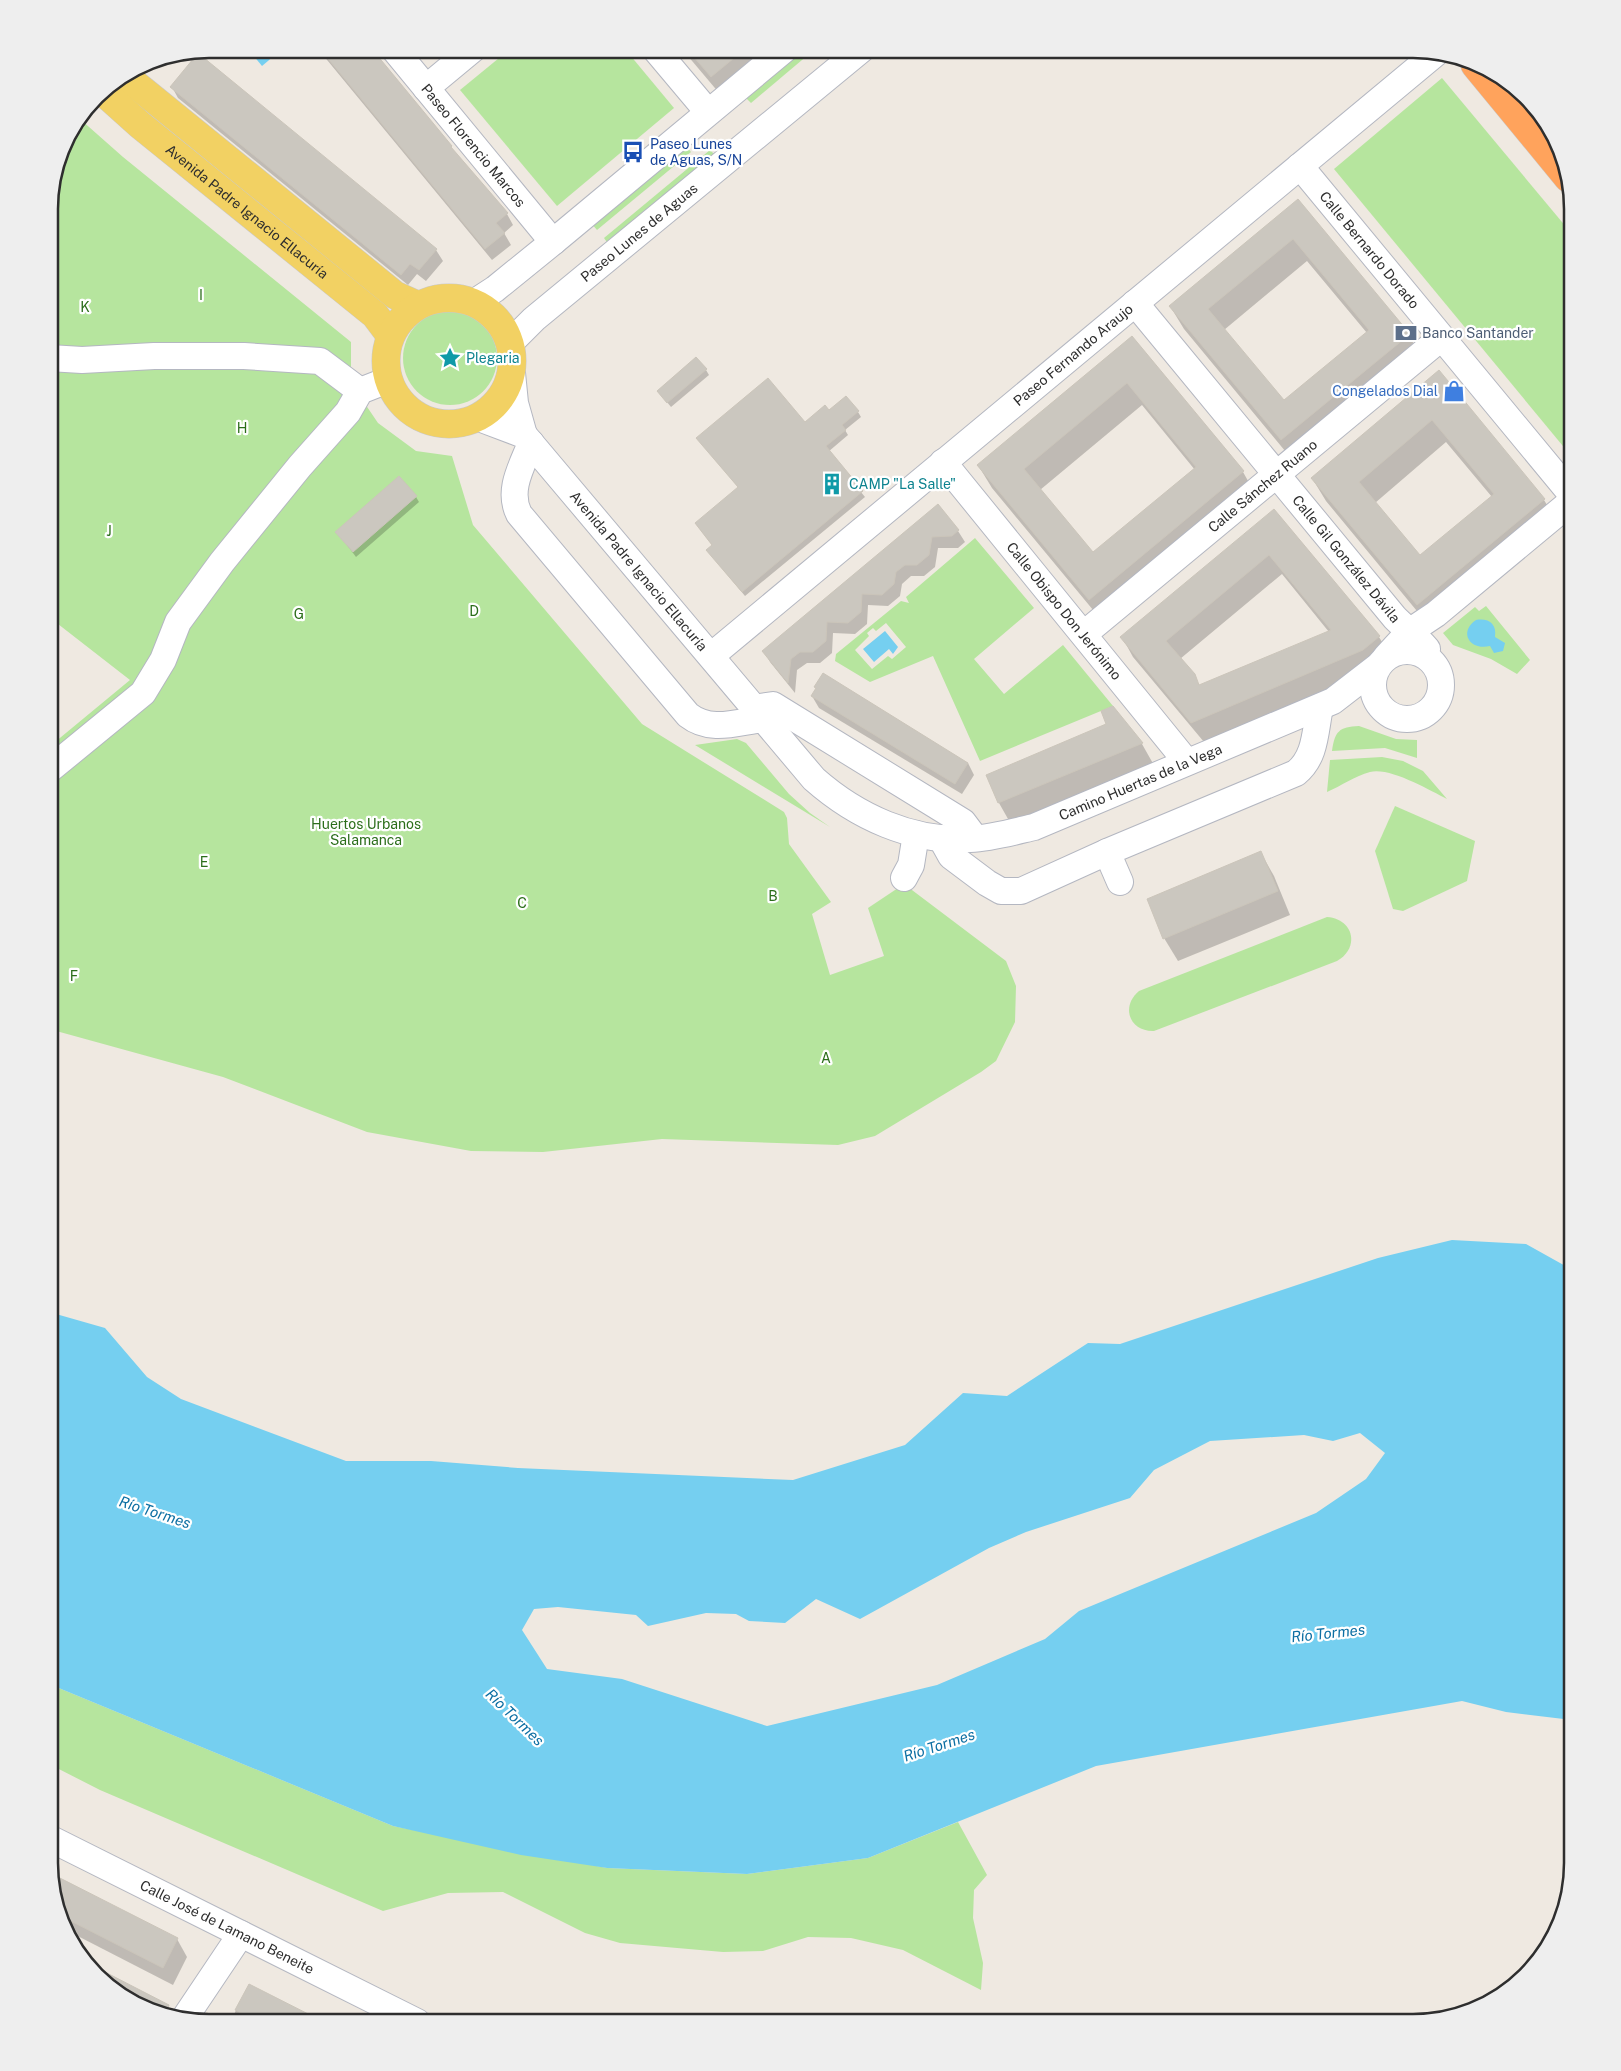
<svg xmlns="http://www.w3.org/2000/svg" width="1621" height="2071" viewBox="0 0 1621 2071" font-family="'Public Sans',sans-serif">
<style>
.green{fill:#b6e59e;fill-rule:evenodd}
.water{fill:#75cff0;fill-rule:evenodd}
.shadow{fill:#0003;fill-rule:evenodd}
.building{fill:#cbc7bf;stroke:#cbc5ba;fill-rule:evenodd}
.lines{fill:none;stroke-linecap:round;stroke-linejoin:round}
.minor-casing{stroke:#b4b7c1;stroke-width:28}
.major-casing{stroke:#c9c9c9;stroke-width:29}
.highway-casing{stroke:#c9c9c9;stroke-width:29}
.minor{stroke:#fff;stroke-width:26}
.major{stroke:#f2d163;stroke-width:28}
.highway{stroke:#ffa35c;stroke-width:28}
.labels{text-anchor:middle;dominant-baseline:central;stroke-width:4.5;stroke-linejoin:round;paint-order:stroke}
.transit-label{font-size:14px;fill:#164399;stroke:#fff;text-anchor:start}
.street-label{font-size:14px;fill:#2e2e2e;stroke:#fff}
.park-label{font-size:14px;fill:#2c6e1b;stroke:#fff}
.service-label{font-size:14px;fill:#4e5e75;stroke:#fff;text-anchor:start}
.culture-label{font-size:14px;fill:#0d838f;stroke:#fff;text-anchor:start}
.shop-label{font-size:14px;fill:#366cbe;stroke:#fff;text-anchor:end}
.water-label{font-size:15px;font-style:italic;fill:#0d6fa3;stroke:#fff}
.rim{fill:none;stroke:#2e2e2e;stroke-width:2.5}
</style>
<rect width="100%" height="100%" fill="#efe9e1"/>
<g class="green">
<polygon points="510,49 625,49 674,108 557,206 460,90"/>
<polygon points="801,49 815,49 751,103 744,96"/>
<polygon points="1442,78 1572,234 1572,457 1334,169"/>
<polygon points="80,119 123,157 351,342 351,370 357,392 378,423 416,451 452,456 473,525 642,724 784,812 787,818 789,844 831,902 812,914 830,975 884,956 868,908 904,884 1006,961 1016,986 1015,1022 996,1061 981,1072 875,1136 838,1145 662,1139 543,1152 471,1151 367,1132 223,1077 49,1029 49,747 130,680 49,617 49,197 65,138"/>
<polygon points="685,145 691,152 597,230 591,223"/>
<polygon points="710,150 716,156 609,245 604,238"/>
<circle cx="450" cy="358" r="47"/>
<path d="M975,538l59,70 -60,51 30,35 59,-49 50,61 -133,55 -47,-105 -63,26 -35,-21 1,-7 65,-53 8,2 -3,-6zM886,623l20,24 -14,12 -4,-3 -16,13 -17,-19 14,-14 -2,-3 6,-5 3,3z"/>
<polygon points="1486,606 1530,660 1517,674 1491,659 1453,645 1443,633 1475,607 1479,611"/>
<path d="M1359,726l37,13 21,1v18l-32,-10 -53,3c3,-20 7,-24 27,-25z"/>
<polygon points="737,739 746,743 789,794 810,813 830,827 695,745"/>
<path d="M1382,757l21,4 20,10 24,28c-18,-9 -57,-32 -77,-27 -15,4 -29,14 -43,20l3,-32z"/>
<polygon points="1395,806 1475,841 1467,881 1403,911 1393,909 1375,851"/>
<path d="M1327,917c27,2 33,31 10,44l-183,70c-24,1 -34,-24 -15,-40z"/>
<polygon points="49,1684 393,1826 607,1868 747,1874 868,1858 958,1822 987,1875 974,1890 973,1918 983,1963 981,1990 903,1950 851,1938 808,1937 763,1951 723,1952 620,1943 585,1933 503,1892 448,1893 383,1911 100,1790 49,1764"/>
</g>
<g class="water">
<polygon points="248,49 270,49 275,55 262,66"/>
<path d="M1476,620c13,-2 21,4 19,17l10,6 -2,8 -9,2 -4,-7c-20,5 -32,-14 -14,-26z"/>
<polygon points="885,631 898,647 893,654 889,649 874,662 863,649"/>
<path d="M1452,1240l74,4 43,24h3v452l-66,-8 -44,-11 -366,65 -228,92 -121,16 -140,-6 -86,-13 -128,-29 -344,-142v-372l56,16 42,49 34,22 165,62h85l87,7 275,12 112,-35 58,-52 44,3 81,-53 32,1 258,-86zM1360,1433l25,20 -19,26 -50,34 -237,98 -34,28 -108,46 -170,41 -145,-47 -75,-10 -25,-39 12,-21 24,-2 78,8 12,11 58,-13 30,1 13,7 36,2 31,-24 44,20 129,-71 37,-16 104,-34 24,-28 56,-29 94,-6 29,6z"/>
</g>
<g class="shadow">
<polygon points="318,49 370,49 456,154 507,214 513,225 504,233 511,245 492,260"/>
<polygon points="682,49 787,49 725,100"/>
<polygon points="198,55 436,250 443,261 426,281 417,274 408,285 178,98 172,87"/>
<path d="M1298,200l110,134 14,24 -127,105 -111,-134 -14,-23zM1307,261l60,72 -83,69 -60,-72z"/>
<path d="M1132,337l111,135 13,23 -153,127 -111,-134 -14,-23zM1142,405l53,65 -103,84 -52,-64z"/>
<polygon points="706,370 709,375 671,407 658,391"/>
<path d="M1439,372l105,128 14,23 -127,105 -105,-127 -14,-23zM1446,442l46,55 -72,60 -45,-54z"/>
<polygon points="829,412 858,412 861,417 845,430 848,435 828,452 865,497 745,596 711,555 713,546 696,524 739,488 701,443 805,424"/>
<polygon points="416,497 419,502 356,557 337,532"/>
<polygon points="938,506 958,531 965,542 958,548 938,548 935,567 924,576 911,576 902,584 900,596 888,606 868,605 867,624 855,634 833,633 832,653 820,663 807,663 797,670 795,693 770,662 764,651"/>
<path d="M1274,510l105,127 12,20 -16,13 -171,72 -71,-85 -11,-20zM1282,574l47,58 -129,54 -20,-27z"/>
<polygon points="812,696 968,763 974,775 962,794 819,708"/>
<polygon points="1113,707 1142,744 1155,767 1012,826 999,803 987,776 1108,725"/>
<polygon points="1261,853 1274,876 1290,915 1178,961 1164,938"/>
<polygon points="54,1904 177,1939 187,1957 173,1985 66,1930"/>
<polygon points="93,1968 149,1996 156,2008 129,2001"/>
<polygon points="249,1985 322,2022 230,2022"/>
<polygon points="329,2018 338,2022 326,2022"/>
</g>
<g class="building">
<polygon points="320,49 372,49 452,146 451,147 508,213 496,223 505,233 485,249"/>
<polygon points="687,49 745,49 711,77"/>
<polygon points="198,53 437,249 419,270 410,264 401,275 170,87"/>
<path d="M1298,199l112,135 -129,106 -112,-134zM1293,239l76,91 -85,70 -76,-91z"/>
<path d="M1132,336l112,135 -155,129 -112,-135zM1127,383l69,84 -103,85 -69,-83z"/>
<polygon points="696,357 707,369 667,403 657,391"/>
<path d="M1439,370l106,129 -128,106 -106,-127zM1432,420l62,74 -74,61 -61,-73z"/>
<polygon points="768,378 805,422 825,405 829,410 846,396 859,411 842,425 846,430 826,446 863,491 742,592 706,550 712,545 695,523 738,487 696,438"/>
<polygon points="399,476 417,496 353,552 335,532"/>
<polygon points="938,504 959,530 952,536 932,537 929,555 917,565 905,565 896,572 894,584 882,595 862,594 861,612 848,623 827,622 826,641 813,652 800,652 791,659 788,683 762,651"/>
<path d="M1274,509l106,127 -17,14 -172,73 -71,-86zM1269,555l62,75 -132,55 -4,-11 -29,-33z"/>
<polygon points="823,673 968,763 955,784 811,696 816,688 814,687"/>
<polygon points="1113,706 1143,743 998,803 986,775 1106,724 1101,711"/>
<polygon points="1261,851 1278,891 1163,939 1147,899"/>
<polygon points="50,1873 178,1938 163,1968 59,1915 54,1904"/>
<polygon points="103,1971 169,2005 167,2011 129,2001 100,1975"/>
<polygon points="249,1984 324,2022 260,2022 235,2010"/>
</g>
<g class="lines">
<g class="minor-casing">
<g id="minor">
<path id="s1" d="M394,49l159,193"/>
<polyline points="655,49 708,112"/>
<polyline points="426,88 473,49"/>
<path id="s2" d="M1300,166l272,329"/>
<polyline points="475,302 495,289 553,242 785,49"/>
<path id="s3" d="M1135,303l260,315c11,11 22,19 32,31"/>
<path id="s4" d="M510,343l24,-24 328,-270"/>
<polyline points="49,358 82,360 154,356 244,356 320,361 360,391"/>
<polyline points="512,373 515,403 524,435"/>
<path id="s5" d="M479,418l45,17 290,344c43,38 98,63 156,60 22,-1 43,-7 64,-12l299,-126 44,-34"/>
<path d="M531,443c-9,23 -24,47 -12,71l169,201c23,18 49,7 75,4"/>
<path id="s6" d="M943,462l243,299"/>
<path id="s7" d="M1084,634l357,-296"/>
<circle cx="1407" cy="685" r="34"/>
<path id="s8" d="M711,656l725,-603"/>
<polyline points="1386,657 1409,632 1436,614 1572,501"/>
<polyline points="753,708 773,705 963,822 975,838"/>
<polyline points="49,770 143,693 163,660 178,622 222,562 300,466 348,412 360,391 388,380"/>
<path d="M941,838l10,18 36,27 14,8h20l86,-39 189,-79c20,-16 19,-42 24,-66"/>
<polyline points="1107,852 1120,882"/>
<polyline points="904,878 911,865 916,834"/>
<path id="s9" d="M49,1838l368,184"/>
<polyline points="186,2016 241,1934"/>
</g>
</g>
<g class="major-casing">
<g id="major">
<polyline points="124,75 395,295 417,305"/>
<path id="s10" d="M101,90l39,35 235,190 15,20"/>
<circle cx="449" cy="361" r="63"/>
</g>
</g>
<g class="highway-casing">
<g id="highway">
<polyline points="1475,65 1568,178"/>
<polyline points="1545,120 1546,120"/>
</g>
</g>
<use href="#minor" class="minor"/>
<use href="#major" class="major"/>
<use href="#highway" class="highway"/>
</g>
<defs>
<g id="bus-bare" transform="scale(1.725)"><path d="M-5-6H5V4H4V6H2V4H-2V6H-4V4H-5ZM-3.5-4V0h7V-4ZM-3.5 1.2v1.5H-2V1.2ZM2 1.2v1.5H3.5V1.2Z" fill="#1a4fb4" stroke="#fff" stroke-width="2.5" paint-order="stroke"/></g>
<g id="bank-bare" transform="scale(1.725)"><path d="M-6-4H6V4H-6ZM0-2.3a2.3 2.3 0 1 0 0 4.6a2.3 2.3 0 1 0 0-4.6Z" fill="#5c6f8a" stroke="#fff" stroke-width="2.5" paint-order="stroke"/></g>
<g id="sight-bare" transform="scale(1.725)"><path d="M0-6L1.8-2.2L6-1.7L2.9 1.2L3.7 5.4L0 3.3L-3.7 5.4L-2.9 1.2L-6-1.7L-1.8-2.2Z" fill="#0f9aa8" stroke="#fff" stroke-width="2.5" paint-order="stroke"/></g>
<g id="shop-bare" transform="scale(1.725)"><path d="M-5-2.5h2.3a2.7 3.5 0 0 1 5.4 0H5L5.5 6h-11ZM-1.5-2.5h3a1.5 2.3 0 0 0-3 0Z" fill="#3f7fe0" stroke="#fff" stroke-width="2.5" paint-order="stroke"/></g>
<g id="building-bare" transform="scale(1.725)"><path d="M-4-6H4V6H1V3H-1V6H-4ZM-2.5-4.3h1.7v1.8h-1.7ZM.8-4.3h1.7v1.8H.8ZM-2.5-1h1.7V.8h-1.7ZM.8-1h1.7V.8H.8Z" fill="#0f9aa8" stroke="#fff" stroke-width="2.5" paint-order="stroke"/></g>
</defs>
<g fill-rule="evenodd">
<use href="#bus-bare" x="633" y="152"/>
<use href="#bank-bare" x="1406" y="333"/>
<use href="#sight-bare" x="450" y="358"/>
<use href="#shop-bare" x="1454" y="391"/>
<use href="#building-bare" x="832" y="484"/>
</g>
<g class="labels">
<g class="transit-label">
<text x="650" y="144">Paseo Lunes<tspan x="650" dy="16">de Aguas, S/N</tspan></text>
</g>
<g class="street-label">
<text stroke="none"><textPath href="#s1" startOffset="125">Paseo Florencio Marcos</textPath></text>
<text stroke="none"><textPath href="#s10" startOffset="190">Avenida Padre Ignacio Ellacuría</textPath></text>
<text stroke="none"><textPath href="#s4" startOffset="170">Paseo Lunes de Aguas</textPath></text>
<text stroke="none"><textPath href="#s2" startOffset="109">Calle Bernardo Dorado</textPath></text>
<text stroke="none"><textPath href="#s8" startOffset="471">Paseo Fernando Araujo</textPath></text>
<text stroke="none"><textPath href="#s7" startOffset="232">Calle Sánchez Ruano</textPath></text>
<text stroke="none"><textPath href="#s3" startOffset="332">Calle Gil González Dávila</textPath></text>
<text stroke="none"><textPath href="#s5" startOffset="226">Avenida Padre Ignacio Ellacuría</textPath></text>
<text stroke="none"><textPath href="#s6" startOffset="192">Calle Obispo Don Jerónimo</textPath></text>
<text stroke="none"><textPath href="#s5" startOffset="850">Camino Huertas de la Vega</textPath></text>
<text stroke="none"><textPath href="#s9" startOffset="199">Calle José de Lamano Beneite</textPath></text>
</g>
<g class="park-label">
<text x="201" y="295">I</text>
<text x="85" y="307">K</text>
<text x="242" y="428">H</text>
<text x="109" y="531">J</text>
<text x="474" y="611">D</text>
<text x="299" y="614">G</text>
<text x="366" y="824">Huertos Urbanos<tspan x="366" dy="16">Salamanca</tspan></text>
<text x="204" y="862">E</text>
<text x="773" y="896">B</text>
<text x="522" y="903">C</text>
<text x="74" y="976">F</text>
<text x="826" y="1058">A</text>
</g>
<g class="service-label">
<text x="1422" y="333">Banco Santander</text>
</g>
<g class="culture-label">
<text x="466" y="358">Plegaria</text>
<text x="849" y="484">CAMP "La Salle"</text>
</g>
<g class="shop-label">
<text x="1438" y="391">Congelados Dial</text>
</g>
<g class="water-label">
<text transform="translate(155 1512) rotate(18)">Río Tormes</text>
<text transform="translate(1328 1633) rotate(-6)">Río Tormes</text>
<text transform="translate(515 1717) rotate(44)">Río Tormes</text>
<text transform="translate(939 1745) rotate(-18)">Río Tormes</text>
</g>
</g>
<path d="M0 0H1621V2071H0ZM209 58H1413A151 151 0 0 1 1564 209V1863A151 151 0 0 1 1413 2014H209A151 151 0 0 1 58 1863V209A151 151 0 0 1 209 58Z" fill="#eee" fill-rule="evenodd"/>
<path class="rim" d="M209 58H1413A151 151 0 0 1 1564 209V1863A151 151 0 0 1 1413 2014H209A151 151 0 0 1 58 1863V209A151 151 0 0 1 209 58Z"/>
</svg>
